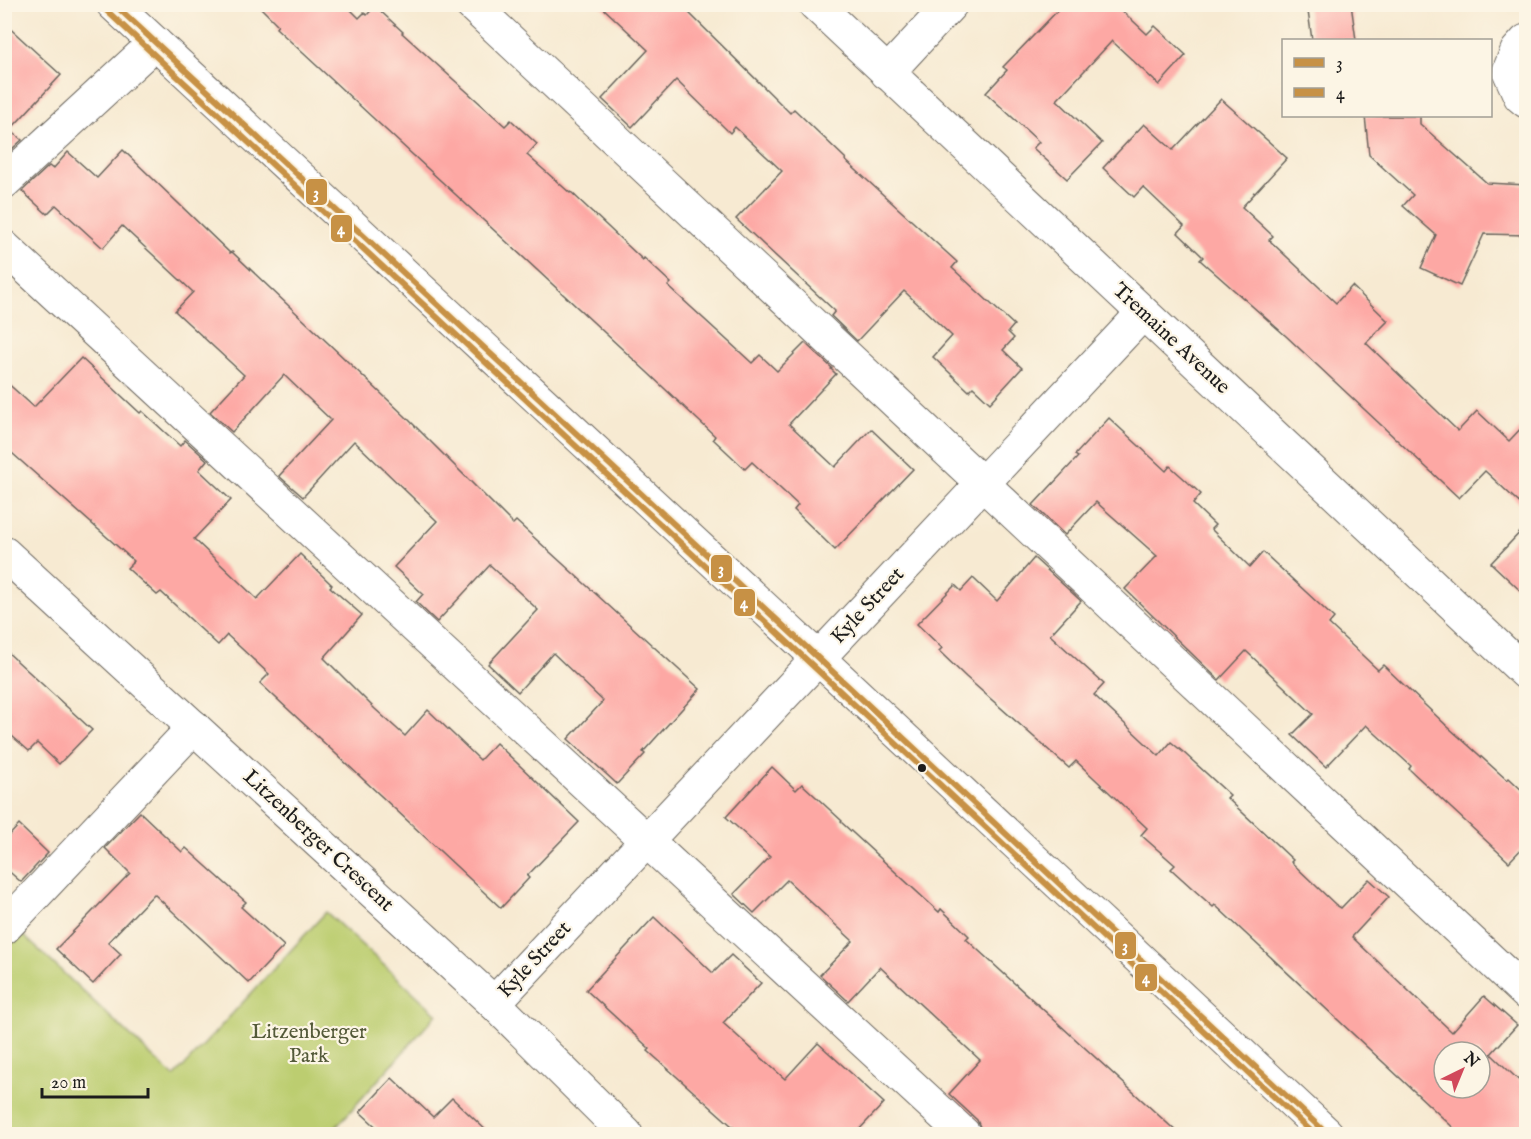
<svg xmlns="http://www.w3.org/2000/svg" width="1531" height="1139" viewBox="0 0 1531 1139" font-family="'IM FELL English',serif">
<style>
.green{fill:#bccd70;stroke:#6c7446;stroke-width:1.5}
.building{fill:#fda8a4;fill-rule:evenodd}
.lines{fill:none;stroke-linecap:round;stroke-linejoin:round}
.minor-casing{stroke:#69645c;stroke-width:35}
.minor{stroke:#fff;stroke-width:33}
.bus-1-casing{stroke:#fcf5e5;stroke-width:10}
.bus-2-casing{stroke:#fcf5e5;stroke-width:10}
.bus-1{stroke:#c79145;stroke-width:6}
.bus-2{stroke:#c79145;stroke-width:6}
.bus-dot{fill:#1c1c1c;stroke:#fcf5e5;stroke-width:2}
.labels{text-anchor:middle;dominant-baseline:central;stroke-width:4.5;stroke-linejoin:round;paint-order:stroke}
.street-label{font-size:21px;fill:#1c1c1c;stroke:#fcf5e5}
.park-label{font-size:21px;fill:#545a39;stroke:#fcf5e5}
.line-badge{stroke:#fcf5e5;stroke-width:2}
.badge-label{font-size:16px;text-anchor:middle;font-weight:bold;fill:#fff}
</style>
<rect width="100%" height="100%" fill="#fcf5e5"/>
<filter id="ink" filterUnits="userSpaceOnUse"><feTurbulence type="fractalNoise" baseFrequency=".0167" numOctaves="2"/><feDisplacementMap in="SourceGraphic" scale="12" xChannelSelector="R" yChannelSelector="G"/><feConvolveMatrix kernelMatrix="1 2 1 2 8 2 1 2 1" color-interpolation-filters="sRGB"/></filter>
<filter id="wash" filterUnits="userSpaceOnUse"><feTurbulence type="fractalNoise" baseFrequency=".008" numOctaves="4" result="noise"/><feDisplacementMap in="SourceGraphic" scale="24" xChannelSelector="R" yChannelSelector="G"/><feGaussianBlur stdDeviation="1.35" result="paint"/><feColorMatrix in="noise" values="0 0 0 0 0 0 0 0 0 0 0 0 0 0 0 0 0 1.4 0 .05"/><feComposite in="paint" operator="in"/></filter>
<g filter="url(#wash)">
<rect width="100%" height="100%" fill="#f7ead2"/>
<polygon class="green" points="326,912 437,1014 330,1134 5,1134 5,951 21,933 174,1077"/>
<g id="blocks">
<g class="building">
<polygon points="257,4 345,4 359,18 364,13 367,15 375,6 403,32 402,33 505,126 511,120 537,144 527,155 570,193 571,192 643,260 644,258 671,283 668,286 752,363 760,355 777,371 805,343 832,368 831,369 836,374 789,424 835,467 871,429 913,469 835,550 794,510 798,505 752,462 745,469 713,439 715,436 647,372 276,28 278,25"/>
<polygon points="599,4 680,4 790,113 794,109 846,159 845,160 957,262 952,268 1014,325 1008,332 1014,338 1003,350 1022,368 990,403 973,387 969,391 933,357 952,336 904,291 857,341 831,316 835,311 736,219 782,171 735,127 730,133 676,80 632,127 602,99 648,50"/>
<polygon points="1064,4 1115,4 1147,34 1155,26 1186,55 1159,85 1112,41 1057,100 1102,143 1067,179 1033,148 1039,142 986,93 1007,70 1003,67"/>
<polygon points="1307,4 1351,4 1356,40 1312,40"/>
<polygon points="4,23 61,75 10,130 22,140 4,156"/>
<polygon points="1221,99 1287,158 1255,193 1253,192 1255,193 1242,207 1273,236 1269,240 1336,303 1352,286 1388,321 1366,343 1458,431 1477,411 1509,441 1527,422 1527,510 1485,471 1459,498 1286,336 1200,260 1203,257 1178,233 1184,226 1143,187 1134,197 1103,168 1144,124 1173,150"/>
<polygon points="1365,116 1420,116 1420,124 1487,183 1527,185 1527,235 1484,234 1460,286 1421,268 1436,235 1403,206 1413,195 1369,155"/>
<polygon points="123,150 230,253 232,252 405,416 513,524 516,521 700,689 643,752 645,754 617,784 568,739 603,701 553,653 518,692 488,664 538,610 490,565 437,622 416,602 423,594 394,567 437,521 354,441 303,497 279,476 331,420 284,375 232,432 210,412 244,375 175,311 193,292 122,226 103,248 56,205 47,214 22,191 49,166 53,169 68,152 97,178"/>
<polygon points="81,358 140,413 142,411 180,446 185,440 207,460 199,470 231,500 194,539 257,599 300,554 332,585 330,587 362,615 324,658 375,709 405,736 428,710 480,760 496,743 579,822 527,876 529,878 501,908 260,683 269,674 227,635 218,645 161,592 157,595 127,568 134,561 4,446 4,380 34,407"/>
<polygon points="1109,418 1166,471 1170,466 1201,494 1193,504 1215,525 1211,529 1250,567 1263,552 1334,618 1329,624 1378,670 1383,665 1448,727 1507,780 1509,778 1527,795 1527,843 1509,862 1409,769 1411,766 1366,725 1326,767 1292,735 1313,714 1246,651 1219,680 1125,589 1157,556 1096,502 1065,535 1033,505 1078,457 1075,455"/>
<polygon points="1527,525 1527,597 1491,563"/>
<path d="M1034,558l47,43 -31,34 54,49 -10,11 65,61 12,-14 12,10 47,43 -3,3 66,62 -2,2 45,43 5,3 28,-29 20,18 -37,40 100,95 32,-36 33,29 -26,29 36,34v46h-67l-245,-229 -2,2 -42,-38 4,-4 -34,-30 6,-7 -71,-67 -7,7 -103,-91 -27,-26 3,-3 -25,-24 38,-39 6,6 12,-13 24,23zM1444,1052h36v36h-36z"/>
<polygon points="4,649 92,730 59,764 37,743 29,751 4,729"/>
<polygon points="772,767 796,790 802,784 842,821 841,822 939,912 941,909 969,936 966,939 1179,1134 983,1134 977,1120 949,1094 980,1060 880,967 848,1001 820,975 853,941 787,880 754,913 734,894 770,857 726,817"/>
<polygon points="140,812 182,852 186,848 246,902 241,907 284,946 249,983 154,894 108,942 121,954 93,984 56,949 130,873 105,848"/>
<polygon points="19,825 48,853 21,882 4,867 4,841"/>
<polygon points="654,917 713,973 731,955 761,983 723,1023 785,1079 818,1043 884,1103 855,1134 741,1134 648,1051 650,1049 586,990"/>
<polygon points="392,1078 433,1117 452,1098 490,1134 384,1134 360,1112"/>
</g>
</g>
</g>
<g filter="url(#ink)">
<use href="#blocks" fill-opacity="0" stroke="#69645c" stroke-width="1.5"/>
<g class="lines">
<g class="minor-casing">
<g id="minor">
<polyline points="113,4 818,658 1327,1134"/>
<polyline points="471,4 1526,993"/>
<polyline points="815,4 1526,673"/>
<polyline points="1526,41 1517,51 1509,71 1520,96 1526,101"/>
<polyline points="887,73 951,4"/>
<polyline points="4,182 155,43"/>
<polyline points="4,247 964,1134"/>
<polyline points="4,553 494,1003 626,1134"/>
<polyline points="4,928 194,727"/>
<polyline points="494,1003 1143,313"/>
</g>
</g>
<use href="#minor" class="minor"/>
<g class="bus-1-casing">
<polyline id="bus-1" points="114,4 818,658 1327,1134"/>
</g>
<g class="bus-2-casing">
<polyline id="bus-2" points="107,11 812,665 1314,1134"/>
</g>
<use href="#bus-1" class="bus-1"/>
<use href="#bus-2" class="bus-2"/>
</g>
</g>
<circle class="bus-dot" cx="922" cy="768" r="5"/>
<g class="labels">
<g class="street-label">
<text transform="translate(1171 339) rotate(43)">Tremaine Avenue</text>
<text transform="translate(868 606) rotate(-47)">Kyle Street</text>
<text transform="translate(318 841) rotate(43)">Litzenberger Crescent</text>
<text transform="translate(535 960) rotate(-47)">Kyle Street</text>
</g>
<g class="park-label">
<text x="309" y="1032">Litzenberger<tspan x="309" dy="24">Park</tspan></text>
</g>
</g>
<g class="line-badge">
<rect x="305" y="178" width="23" height="28" rx="6" fill="#c79145"/>
<rect x="330" y="214" width="23" height="29" rx="6" fill="#c79145"/>
<rect x="710" y="554" width="23" height="29" rx="6" fill="#c79145"/>
<rect x="733" y="588" width="23" height="29" rx="6" fill="#c79145"/>
<rect x="1114" y="931" width="23" height="29" rx="6" fill="#c79145"/>
<rect x="1134" y="963" width="24" height="29" rx="6" fill="#c79145"/>
</g>
<g class="badge-label">
<text x="316" y="198">3</text>
<text x="341" y="234">4</text>
<text x="721" y="574">3</text>
<text x="744" y="608">4</text>
<text x="1125" y="951">3</text>
<text x="1146" y="983">4</text>
</g>
<rect width="1531" height="1139" fill="none" stroke="#fcf5e5" stroke-width="24"/>
<rect x="1282" y="39" width="210" height="78" fill="#fcf5e5" stroke="#a29e95" stroke-width="1.5"/>
<rect x="1294" y="58" width="30" height="9" fill="#c79145" stroke="#a29e95" stroke-width="1.5"/>
<text x="1336" y="69" font-size="18" fill="#1c1c1c">3</text>
<rect x="1294" y="88" width="30" height="9" fill="#c79145" stroke="#a29e95" stroke-width="1.5"/>
<text x="1336" y="99" font-size="18" fill="#1c1c1c">4</text>
<g transform="translate(1462 1070) rotate(43)"><circle r="28" fill="#fcf5e5" stroke="#a29e95" stroke-width="1.5"/>
<path d="M0-4.5L10 22L0 15L-10 22Z" fill="#d1495b"/>
<text y="-9" font-size="16" font-weight="bold" text-anchor="middle" fill="#1c1c1c">N</text>
</g>
<path d="M42 1088v9h106v-9" fill="none" stroke="#1c1c1c" stroke-width="3"/>
<text x="51" y="1088" font-size="18" fill="#1c1c1c" stroke="#fcf5e5" stroke-width="4.5" paint-order="stroke">20 m</text>
</svg>
